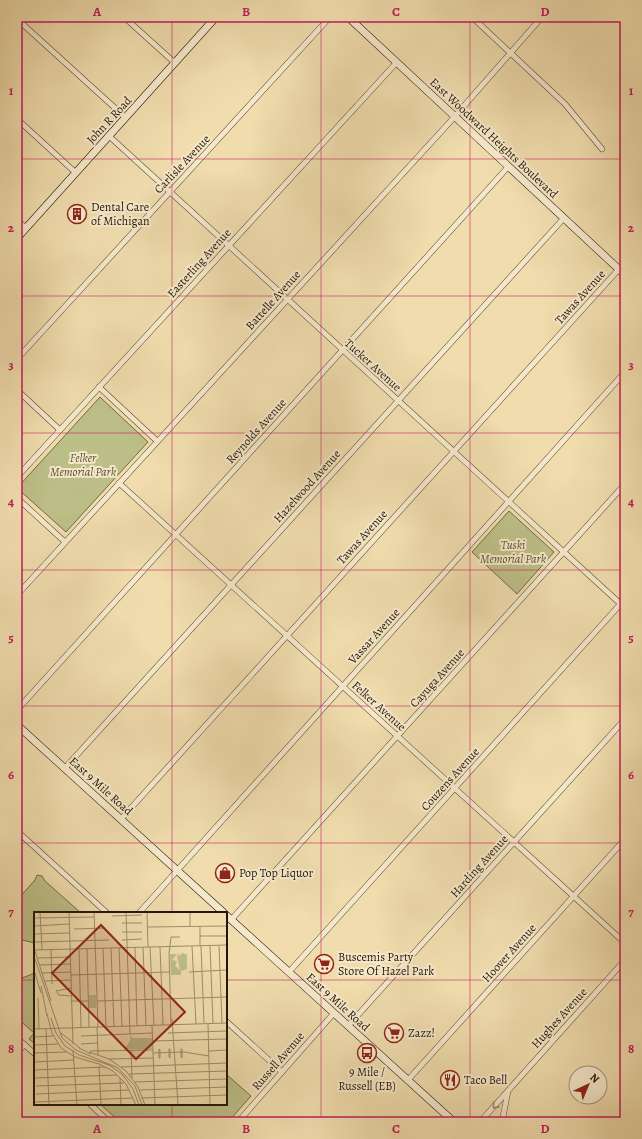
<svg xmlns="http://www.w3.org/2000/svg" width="642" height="1139" viewBox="0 0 642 1139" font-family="Alegreya,serif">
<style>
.green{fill:#bdbf88;stroke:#706a48}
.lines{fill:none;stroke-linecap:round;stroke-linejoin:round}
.street-casing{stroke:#564831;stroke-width:6}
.secondary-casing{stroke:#231608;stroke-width:8}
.street{stroke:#f5e8ca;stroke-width:5}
.secondary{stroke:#f5e8ca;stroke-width:7}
.oneway{stroke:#968a73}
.grid{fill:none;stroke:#c2185b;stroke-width:1;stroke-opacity:0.55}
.labels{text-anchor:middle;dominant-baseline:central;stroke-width:4;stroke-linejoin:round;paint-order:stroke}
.street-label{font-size:12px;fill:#231608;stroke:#f5e8ca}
.poi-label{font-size:12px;fill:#231608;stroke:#f5e8ca;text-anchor:start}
.park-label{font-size:12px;font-style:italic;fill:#595135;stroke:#f5e8ca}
.inset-road{fill:none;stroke:#9e8d6b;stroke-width:1}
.view{fill:#8f2418;fill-opacity:0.15;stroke:#8f2418;stroke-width:2}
.inset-edge{fill:none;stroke:#231608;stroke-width:2}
.neatline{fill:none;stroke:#c2185b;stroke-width:1.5}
.grid-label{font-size:13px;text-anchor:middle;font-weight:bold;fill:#c2185b}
</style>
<rect width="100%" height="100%" fill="#f0dcad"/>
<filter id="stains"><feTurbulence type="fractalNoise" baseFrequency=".005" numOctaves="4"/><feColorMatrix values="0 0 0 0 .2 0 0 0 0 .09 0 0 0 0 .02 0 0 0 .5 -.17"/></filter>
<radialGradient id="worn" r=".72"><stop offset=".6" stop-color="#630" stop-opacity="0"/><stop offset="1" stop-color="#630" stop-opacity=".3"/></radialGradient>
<g class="green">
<polygon points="100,397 148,442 66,532 17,488"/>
<polygon points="509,511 554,552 517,594 472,552"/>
<polygon points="37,875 42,876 45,881 81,913 35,913 35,943 17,939 17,900 35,880"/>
<polygon points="35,973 35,1044 29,1039 34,1033 17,1018 17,980"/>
<polygon points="226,1074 251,1096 228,1122 120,1122 100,1104 226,1104"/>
</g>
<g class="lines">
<g class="street-casing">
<g id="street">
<polyline points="124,17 175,63"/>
<polyline points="472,17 565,104 602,149"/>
<polyline points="17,19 126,118"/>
<polyline points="17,119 76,173"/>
<polyline points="109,136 625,608"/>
<polyline points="17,220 26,228"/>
<polyline points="17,359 330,17"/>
<polyline points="99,387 157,441"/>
<polyline points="17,390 60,430"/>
<polyline points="17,477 397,62"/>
<polyline points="119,483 625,943"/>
<polyline points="17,498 65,542"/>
<polyline points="17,595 449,123 542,17"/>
<polyline points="17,710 509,166"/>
<polyline points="65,768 564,218"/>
<polyline points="121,819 619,269"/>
<polyline points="17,831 107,913"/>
<polyline points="139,913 625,372"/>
<polyline points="231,920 625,484"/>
<polyline points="289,972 625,599"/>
<polyline points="226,1021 282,1072"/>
<polyline points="348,1026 625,719"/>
<polyline points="17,1038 35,1054"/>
<polyline points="17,1053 24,1045"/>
<polyline points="408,1080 625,839"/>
<polyline points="90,1104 109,1122"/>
<polyline points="238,1122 334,1013"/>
<polyline points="480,1122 625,960"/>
<polyline points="502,1122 508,1091"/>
</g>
</g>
<g class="secondary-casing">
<g id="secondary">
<polyline points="348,17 625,275"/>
<polyline points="17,238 216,17"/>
<polyline points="17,725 224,913"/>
<polyline points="226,915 454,1122"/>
</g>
</g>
<use href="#street" class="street"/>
<use href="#secondary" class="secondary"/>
</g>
<defs><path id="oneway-chevron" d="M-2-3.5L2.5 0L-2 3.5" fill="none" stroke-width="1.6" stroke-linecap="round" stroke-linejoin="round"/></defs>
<use class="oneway" href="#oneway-chevron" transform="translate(495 1106) rotate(132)"/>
<path class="grid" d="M172,17v896M321,17v1105M470,17v1105M17,159h608M17,296h608M17,433h608M17,570h608M17,706h608M17,843h608M17,980h18M226,980h399M172,1104v18"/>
<defs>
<g id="building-ring" transform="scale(1)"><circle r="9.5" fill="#f5e8ca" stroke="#8f2418" stroke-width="1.5"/><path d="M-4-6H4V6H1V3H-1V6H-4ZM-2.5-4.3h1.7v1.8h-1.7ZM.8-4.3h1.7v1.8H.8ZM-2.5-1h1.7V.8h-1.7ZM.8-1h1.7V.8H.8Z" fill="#8f2418"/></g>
<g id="shop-ring" transform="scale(1)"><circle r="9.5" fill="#f5e8ca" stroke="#8f2418" stroke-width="1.5"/><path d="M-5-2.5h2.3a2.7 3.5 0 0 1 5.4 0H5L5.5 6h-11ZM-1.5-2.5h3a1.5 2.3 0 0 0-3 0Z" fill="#8f2418"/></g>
<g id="supermarket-ring" transform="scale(1)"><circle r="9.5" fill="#f5e8ca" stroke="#8f2418" stroke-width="1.5"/><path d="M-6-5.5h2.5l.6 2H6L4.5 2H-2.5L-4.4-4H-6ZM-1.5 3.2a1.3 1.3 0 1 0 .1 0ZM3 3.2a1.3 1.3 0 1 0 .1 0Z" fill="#8f2418"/></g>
<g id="bus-ring" transform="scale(1)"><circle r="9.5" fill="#f5e8ca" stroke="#8f2418" stroke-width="1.5"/><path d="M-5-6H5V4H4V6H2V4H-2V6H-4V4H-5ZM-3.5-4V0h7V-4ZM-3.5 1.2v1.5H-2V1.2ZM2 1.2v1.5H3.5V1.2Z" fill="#8f2418"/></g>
<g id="restaurant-ring" transform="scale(1)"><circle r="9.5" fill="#f5e8ca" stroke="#8f2418" stroke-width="1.5"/><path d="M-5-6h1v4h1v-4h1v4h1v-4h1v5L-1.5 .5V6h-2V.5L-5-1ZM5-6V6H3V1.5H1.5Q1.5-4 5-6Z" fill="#8f2418"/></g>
</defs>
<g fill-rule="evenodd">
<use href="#building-ring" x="77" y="214"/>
<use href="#shop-ring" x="225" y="873"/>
<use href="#supermarket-ring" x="324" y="964"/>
<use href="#supermarket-ring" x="394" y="1033"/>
<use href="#bus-ring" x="367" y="1053"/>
<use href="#restaurant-ring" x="450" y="1080"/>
</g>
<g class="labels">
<g class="street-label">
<text transform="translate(109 120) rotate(-47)">John R Road</text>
<text transform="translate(494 138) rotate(43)">East Woodward Heights Boulevard</text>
<text transform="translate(182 164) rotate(-47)">Carlisle Avenue</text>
<text transform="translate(199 263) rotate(-48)">Easterling Avenue</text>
<text transform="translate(580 297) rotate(-48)">Tawas Avenue</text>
<text transform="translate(273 300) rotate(-48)">Battelle Avenue</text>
<text transform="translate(373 365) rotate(42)">Tucker Avenue</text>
<text transform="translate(256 431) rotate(-48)">Reynolds Avenue</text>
<text transform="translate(307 486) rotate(-48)">Hazelwood Avenue</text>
<text transform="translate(362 537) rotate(-48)">Tawas Avenue</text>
<text transform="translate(374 636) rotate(-48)">Vassar Avenue</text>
<text transform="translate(437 678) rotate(-48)">Cayuga Avenue</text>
<text transform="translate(379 706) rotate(42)">Felker Avenue</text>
<text transform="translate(450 779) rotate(-48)">Couzens Avenue</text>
<text transform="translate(101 786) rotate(42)">East 9 Mile Road</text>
<text transform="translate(479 866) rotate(-48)">Harding Avenue</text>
<text transform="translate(509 953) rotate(-48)">Hoover Avenue</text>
<text transform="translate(338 1002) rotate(42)">East 9 Mile Road</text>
<text transform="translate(559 1018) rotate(-48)">Hughes Avenue</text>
<text transform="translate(278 1061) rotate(-49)">Russell Avenue</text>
</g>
<g class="poi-label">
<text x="91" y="207">Dental Care<tspan x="91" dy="14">of Michigan</tspan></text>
<text x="239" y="873">Pop Top Liquor</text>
<text x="338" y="957">Buscemis Party<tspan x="338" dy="14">Store Of Hazel Park</tspan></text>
<text x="408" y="1033">Zazz!</text>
<text x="367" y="1072" text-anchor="middle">9 Mile /<tspan x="367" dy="14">Russell (EB)</tspan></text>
<text x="464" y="1080">Taco Bell</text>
</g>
<g class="park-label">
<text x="83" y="458">Felker<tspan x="83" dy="14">Memorial Park</tspan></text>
<text x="513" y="545">Tuski<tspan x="513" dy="14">Memorial Park</tspan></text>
</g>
</g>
<g transform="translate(34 912)">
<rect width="193" height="193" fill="#f0dcad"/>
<path d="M145,41v3l4,-3 4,2v14l-6,2v4h-10l-1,-21h7l-5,6 5,1 -2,5 5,4 -3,-14zM55,83h7v13h-7zM96,123l3,3h19v11h-27l5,-9z" fill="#bdbf88"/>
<path class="inset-road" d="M6,0l2,37M35,0l4,132M60,0l4,115M92,0l4,122M113,0l1,35M156,0v14M78,4l30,-1M0,6l60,-1M88,11h20M0,14l35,-2M113,15l80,-1M166,15v19M40,17l31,-1M88,20h20M0,22l35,-1M166,24h27M88,28l20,-1M0,30l75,-2M158,34l4,78M167,34l3,77M176,34l3,77M185,34l3,77M101,35l2,79M109,35l3,78M116,35l4,78M126,35l3,78M0,36l17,53M45,36l2,79M53,36l2,79M69,36l3,78M77,36l3,78M85,36l3,78M0,38l193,-5M17,38l1,34M0,44l28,82 14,12 42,18 17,18 7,19M4,46l32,-1M6,53l30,-1M0,58l7,23M155,60l38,-2M8,61l29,-1M37,63l98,-3M10,69l27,-1M7,74l6,30M37,76l-15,3 3,4 12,1M4,86l1,31M37,89h17M63,89l130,-4M13,102l5,19 9,15 14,9 24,7 14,7 13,13 10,21M17,106l5,15 9,13 14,9 30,10 13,9 11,15 6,16M138,107l6,86M137,112l-2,-71 2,-16h9M174,112l2,81M118,113l3,80M63,115l1,28M12,116l3,77M0,117l193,-6M27,121l19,15M134,121l59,-2M47,124l71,-3M0,125l19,-1M119,129l74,-2M47,132l17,-1M0,133l24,-1M45,136l12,6M125,137l1,1v8h-1zM135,137h1v9l-1,-1zM147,137h1v9l-1,-1zM39,138l4,55M97,138l1,28M56,139l63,-1M175,139l18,-1M55,140l20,7 17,12 12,16 7,18M0,141l32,-1M119,141l31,-1 25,4M75,147l45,-1M0,150l40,-2M65,154l2,39M87,155l106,-4M0,158l71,-3M95,162l98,-3M0,166l83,-3M86,166l1,27M101,170l92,-3M2,174l88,-3M106,178l87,-3M2,182l93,-4M107,186l86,-3M0,190l99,-4"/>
<path class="view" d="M67,13l84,87 -49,47 -84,-86z"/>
<rect width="193" height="193" class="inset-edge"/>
</g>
<rect width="642" height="1139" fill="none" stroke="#f0dcad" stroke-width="44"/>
<g transform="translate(588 1085) rotate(44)"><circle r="19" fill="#f5e8ca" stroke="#a1947c"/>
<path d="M0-3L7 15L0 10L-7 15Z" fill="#8f2418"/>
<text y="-6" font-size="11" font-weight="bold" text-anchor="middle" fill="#231608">N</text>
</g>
<rect x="22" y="22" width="598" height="1095" class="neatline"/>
<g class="grid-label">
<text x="97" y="16">A</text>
<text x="246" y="16">B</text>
<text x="396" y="16">C</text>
<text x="545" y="16">D</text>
<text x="11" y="95">1</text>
<text x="631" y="95">1</text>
<text x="11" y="232">2</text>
<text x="631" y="232">2</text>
<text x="11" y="369">3</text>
<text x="631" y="369">3</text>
<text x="11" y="506">4</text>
<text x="631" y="506">4</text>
<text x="11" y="642">5</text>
<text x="631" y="642">5</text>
<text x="11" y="779">6</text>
<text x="631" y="779">6</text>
<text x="11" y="916">7</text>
<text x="631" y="916">7</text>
<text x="11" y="1053">8</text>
<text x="631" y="1053">8</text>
<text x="97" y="1133">A</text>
<text x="246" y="1133">B</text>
<text x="396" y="1133">C</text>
<text x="545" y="1133">D</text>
</g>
<rect width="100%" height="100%" filter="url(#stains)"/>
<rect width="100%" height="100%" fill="url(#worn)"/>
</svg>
